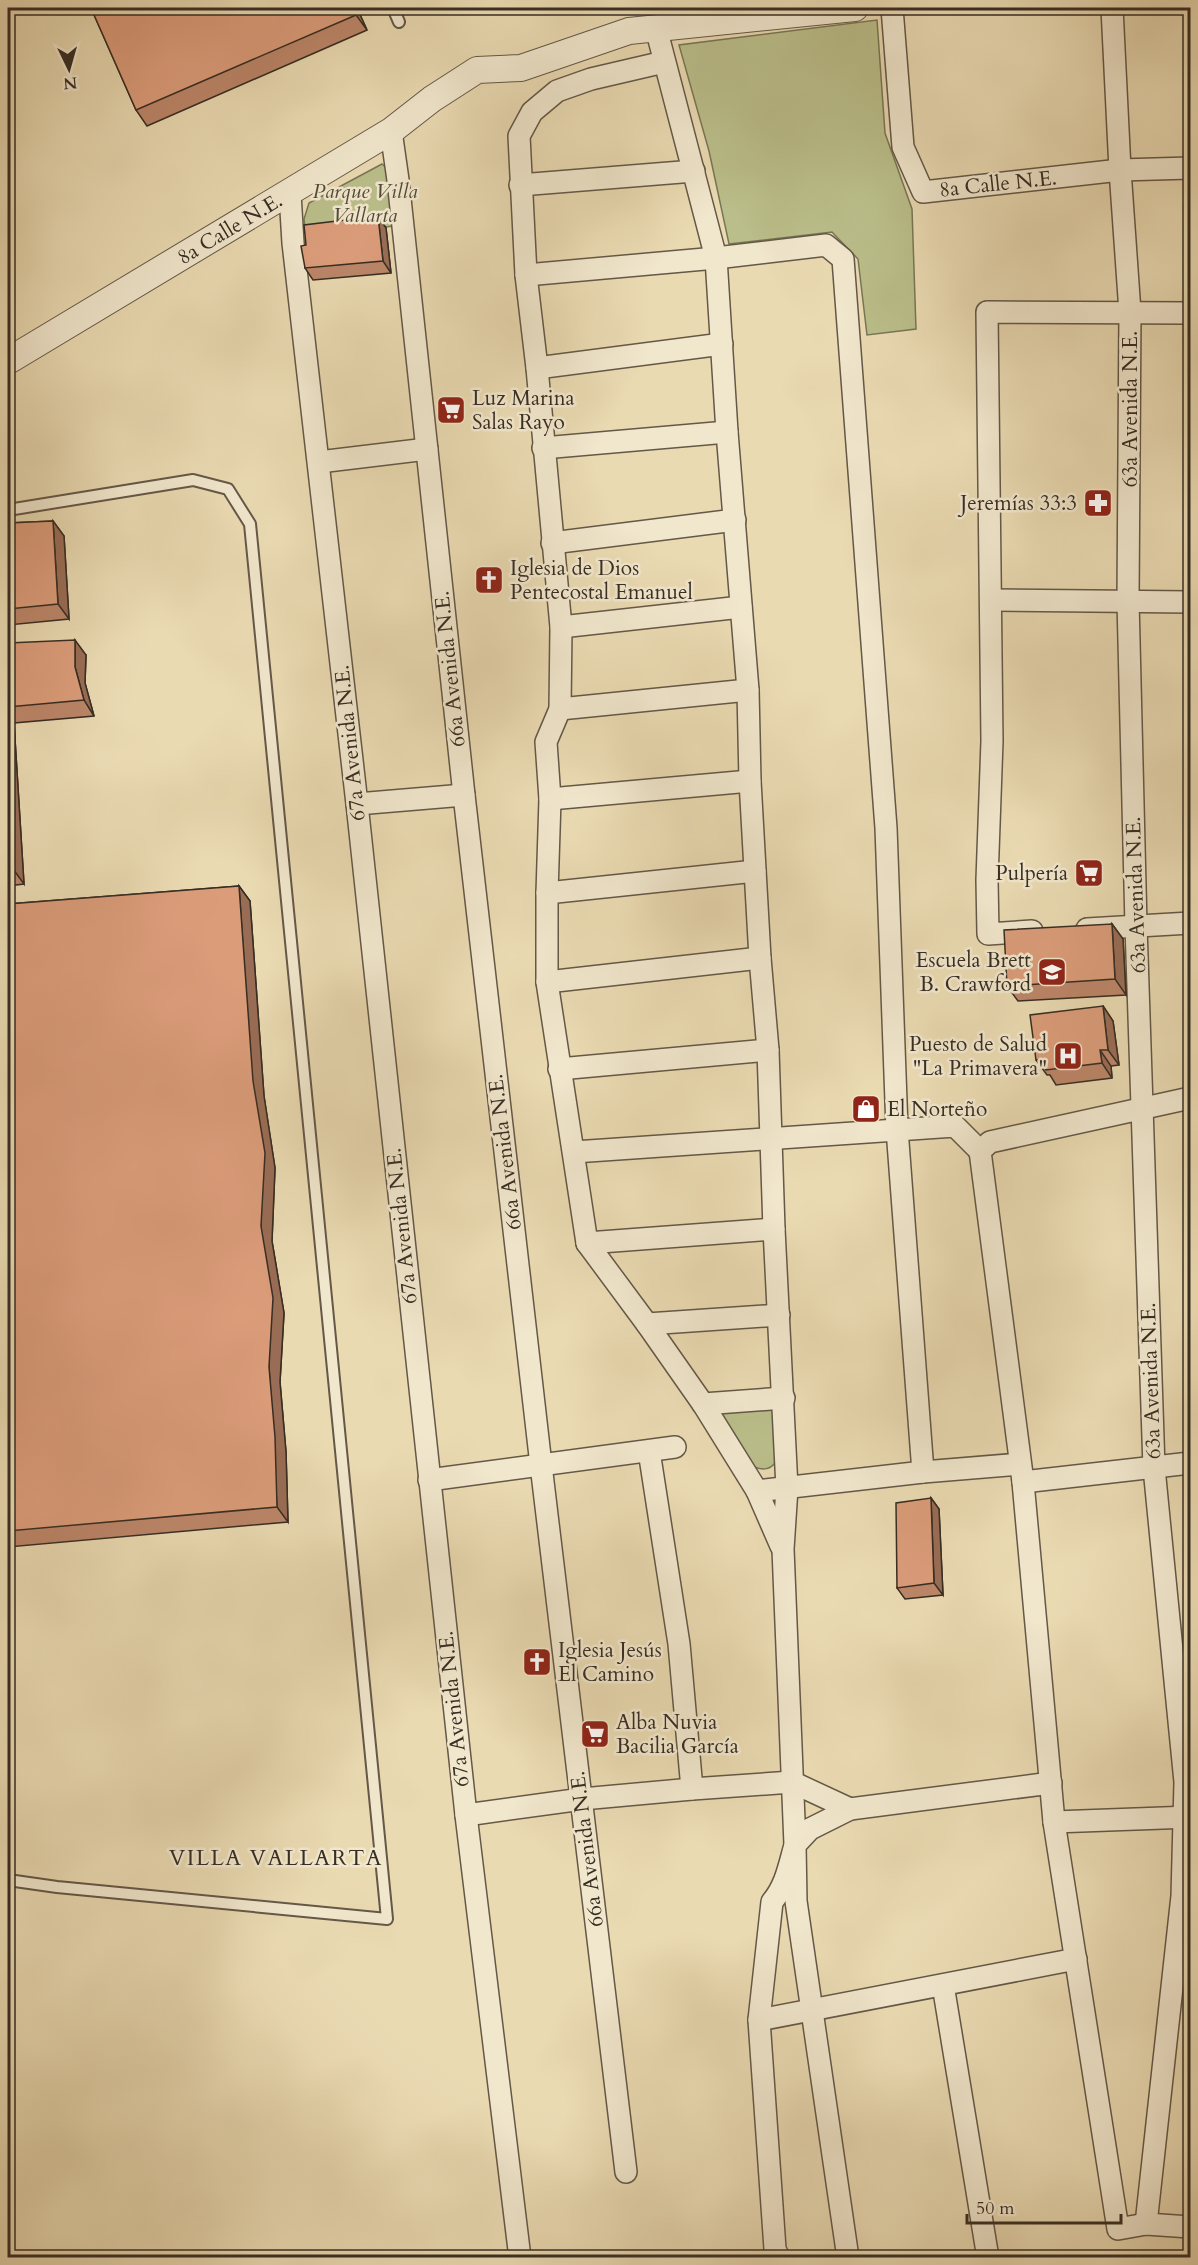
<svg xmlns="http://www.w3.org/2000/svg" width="1198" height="2265" viewBox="0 0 1198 2265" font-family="Cardo,serif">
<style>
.green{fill:#babe8a;stroke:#787656;stroke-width:1.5}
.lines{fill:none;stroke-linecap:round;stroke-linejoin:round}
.service-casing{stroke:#645847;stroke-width:14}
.minor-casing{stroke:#645847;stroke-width:24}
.tertiary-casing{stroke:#645847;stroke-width:28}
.service{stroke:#f1e7cd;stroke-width:10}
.minor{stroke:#f1e7cd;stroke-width:21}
.tertiary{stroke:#f1e7cd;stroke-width:26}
.wall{fill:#bc8669;stroke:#372d23;stroke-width:1.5}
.shaded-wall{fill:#996d55;stroke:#372d23;stroke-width:1.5}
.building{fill:#db9c7a;stroke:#372d23;stroke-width:1.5}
.labels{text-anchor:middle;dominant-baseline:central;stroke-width:5;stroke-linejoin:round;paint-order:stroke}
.street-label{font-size:21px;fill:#372d23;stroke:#f1e7cd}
.park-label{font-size:21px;font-style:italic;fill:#514a38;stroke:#f1e7cd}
.poi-label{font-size:21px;fill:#372d23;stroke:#f1e7cd;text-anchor:start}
.neighbourhood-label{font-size:22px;letter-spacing:1.5px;fill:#372d23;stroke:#f1e7cd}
</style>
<rect width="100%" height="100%" fill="#eadab2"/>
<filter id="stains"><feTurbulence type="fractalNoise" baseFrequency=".00333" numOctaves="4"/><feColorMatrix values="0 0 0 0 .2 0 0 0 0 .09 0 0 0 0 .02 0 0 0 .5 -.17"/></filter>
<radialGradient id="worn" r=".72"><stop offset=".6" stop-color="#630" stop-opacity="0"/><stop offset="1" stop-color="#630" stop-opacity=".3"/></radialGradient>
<g class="green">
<polygon points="877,20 885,133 912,209 916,329 867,335 858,259 832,232 729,244 709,151 679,45"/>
<polygon points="382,164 390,171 394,226 306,235 304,219 309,203"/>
<path d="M773,1409l3,53c-7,9 -14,8 -25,4l-33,-53z"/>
</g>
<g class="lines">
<g class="service-casing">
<g id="service">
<polyline points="393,8 399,22"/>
<polyline points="8,510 193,480 228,489 250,524 387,1919 57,1887 8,1880"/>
</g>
</g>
<g class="minor-casing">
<g id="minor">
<polyline points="892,8 903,147 923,192 1120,170 1190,168"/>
<polyline points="1112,8 1120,170 1130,312 1128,601 1136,926 1154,1468 1185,1782 1182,1896 1146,2224"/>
<path d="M656,28l60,230 11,174 21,258 2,91 10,177 8,92 6,179 13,259 -4,61 12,296c-6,21 -9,40 -23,57l-13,118 16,229 4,9"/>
<polyline points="664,62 591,79 557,91 532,112 519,136 526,275 537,368 561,627 560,709 546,742 550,799 547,893 547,982 587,1243 647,1324 703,1404 757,1491 923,1472 1020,1464"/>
<polyline points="391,131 398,180 464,795 541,1465 626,2172"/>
<polyline points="520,185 694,171"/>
<polyline points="290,194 293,243 357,804 466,1815 520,2258"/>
<polyline points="526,275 716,258 826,245 843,259 886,828 897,1129 923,1472"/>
<polyline points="537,368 722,344"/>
<polyline points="543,448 727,432"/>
<polyline points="319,462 427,449"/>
<polyline points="552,543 735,520"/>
<polyline points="991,600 1190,602"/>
<polyline points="561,627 741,607"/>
<polyline points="560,709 748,690"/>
<polyline points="550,799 750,781"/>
<polyline points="357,804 464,795"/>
<polyline points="547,893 755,871"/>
<polyline points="1087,929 1190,923"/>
<polyline points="1032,931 988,934 987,880 992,741 987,312 1190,313"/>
<polyline points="547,982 760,958"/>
<polyline points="559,1069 768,1050"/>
<polyline points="1190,1098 990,1142 980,1151 1023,1482 1054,1822 1118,2229 1146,2224 1190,2227"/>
<polyline points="574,1152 955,1126 980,1151"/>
<polyline points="587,1243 774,1229"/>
<polyline points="647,1324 779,1315"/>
<polyline points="703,1404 784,1398"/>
<polyline points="649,1451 679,1644 692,1789"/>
<polyline points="429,1480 675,1447"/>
<polyline points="1023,1482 1190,1463"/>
<polyline points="757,1491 781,1546"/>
<polyline points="466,1815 582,1799 692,1789 792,1782 850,1809 1051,1783"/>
<polyline points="1054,1822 1190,1817"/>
<polyline points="943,1985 988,2258"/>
<polyline points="759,2020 1076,1959"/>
<polyline points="848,2258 796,1901 795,1845 810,1829 850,1809"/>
</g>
</g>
<g class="tertiary-casing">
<polyline id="tertiary" points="8,361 391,131 432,99 477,70 521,68 629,31 855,8"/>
</g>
<use href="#service" class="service"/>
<use href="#minor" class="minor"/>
<use href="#tertiary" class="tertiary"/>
</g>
<g class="wall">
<polygon points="91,8 357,8 367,30 147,126 136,110"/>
<polygon points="378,216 386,228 391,273 313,280 305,268 306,245"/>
<polygon points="53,521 64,536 69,619 8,625 8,523"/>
<polygon points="8,643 86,655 85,683 94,716 14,723 24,884 8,886"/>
<polygon points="239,886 250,901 264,1096 275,1168 272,1241 284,1313 280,1382 286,1452 288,1522 8,1547 8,904"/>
<polygon points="1112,924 1123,939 1126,995 1018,1001 1007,986"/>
<polygon points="1103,1006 1113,1021 1119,1065 1111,1066 1112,1078 1056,1085 1050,1075 1047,1075 1036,1060"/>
<polygon points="931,1498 939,1509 943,1595 905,1599 897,1588"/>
</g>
<g class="shaded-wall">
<polygon points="353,8 357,8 367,30 356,15"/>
<polygon points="378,216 386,228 391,273 383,261"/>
<polygon points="53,521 64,536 69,619 58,604"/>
<polygon points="75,640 86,655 85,683 94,716 84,700 75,667"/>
<polygon points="8,713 14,723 24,884 13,869 8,775"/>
<polygon points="239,886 250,901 264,1096 275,1168 272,1241 284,1313 280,1382 286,1452 288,1522 277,1507 261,1226"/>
<polygon points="1112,924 1123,939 1126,995 1115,979"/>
<polygon points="1103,1006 1113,1021 1119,1065 1108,1050"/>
<polygon points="1100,1050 1111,1066 1112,1078 1102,1063"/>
<polygon points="931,1498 939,1509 943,1595 934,1583"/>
</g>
<g class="building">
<polygon points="91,8 353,8 356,15 136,110"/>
<polygon points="378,216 383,261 305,268 301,246 306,245 304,225"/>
<polygon points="53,521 58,604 8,609 8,523"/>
<polygon points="75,640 75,667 84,700 8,707 8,643"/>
<polygon points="8,775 13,869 8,869"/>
<polygon points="239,886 253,1081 265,1153 261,1226 273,1298 269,1367 275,1437 277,1507 8,1531 8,904"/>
<polygon points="1112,924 1115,979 1007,986 1004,930"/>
<polygon points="1103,1006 1108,1050 1100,1050 1102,1063 1046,1070 1044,1059 1036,1060 1030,1015"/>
<polygon points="931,1498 934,1583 897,1588 896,1503"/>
</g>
<defs>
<g id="supermarket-square" transform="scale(1.5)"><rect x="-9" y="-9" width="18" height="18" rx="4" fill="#8f2418" stroke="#f1e7cd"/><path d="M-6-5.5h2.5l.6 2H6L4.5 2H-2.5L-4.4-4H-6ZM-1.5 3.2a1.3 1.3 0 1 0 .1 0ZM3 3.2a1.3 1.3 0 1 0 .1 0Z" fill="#fff"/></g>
<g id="pharmacy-square" transform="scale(1.5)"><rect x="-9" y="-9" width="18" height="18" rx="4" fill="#8f2418" stroke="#f1e7cd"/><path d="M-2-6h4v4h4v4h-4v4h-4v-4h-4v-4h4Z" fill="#fff"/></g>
<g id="church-square" transform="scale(1.5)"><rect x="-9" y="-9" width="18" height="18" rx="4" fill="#8f2418" stroke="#f1e7cd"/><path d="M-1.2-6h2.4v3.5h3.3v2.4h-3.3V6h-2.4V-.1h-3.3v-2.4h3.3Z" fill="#fff"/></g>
<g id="school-square" transform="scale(1.5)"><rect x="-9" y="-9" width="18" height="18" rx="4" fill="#8f2418" stroke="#f1e7cd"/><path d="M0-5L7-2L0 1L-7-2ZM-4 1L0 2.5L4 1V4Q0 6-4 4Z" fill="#fff"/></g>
<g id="hospital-square" transform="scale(1.5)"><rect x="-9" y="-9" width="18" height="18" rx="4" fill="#8f2418" stroke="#f1e7cd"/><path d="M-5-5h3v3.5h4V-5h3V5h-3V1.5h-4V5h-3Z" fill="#fff"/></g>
<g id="shop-square" transform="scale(1.5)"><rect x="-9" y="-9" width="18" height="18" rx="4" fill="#8f2418" stroke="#f1e7cd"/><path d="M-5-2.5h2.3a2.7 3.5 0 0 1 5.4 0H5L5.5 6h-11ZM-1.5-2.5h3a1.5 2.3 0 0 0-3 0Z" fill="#fff"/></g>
</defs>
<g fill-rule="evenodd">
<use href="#supermarket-square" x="451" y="410"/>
<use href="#pharmacy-square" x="1098" y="503"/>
<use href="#church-square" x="489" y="580"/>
<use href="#supermarket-square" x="1089" y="873"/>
<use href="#school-square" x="1052" y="972"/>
<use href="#hospital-square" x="1068" y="1056"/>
<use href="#shop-square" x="866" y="1109"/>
<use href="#church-square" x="537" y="1662"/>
<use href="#supermarket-square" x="595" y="1734"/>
</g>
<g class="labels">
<g class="street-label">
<text transform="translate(998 184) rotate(-6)">8a Calle N.E.</text>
<text transform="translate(230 229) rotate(-31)">8a Calle N.E.</text>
<text transform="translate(1130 409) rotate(-90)">63a Avenida N.E.</text>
<text transform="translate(450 669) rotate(-96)">66a Avenida N.E.</text>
<text transform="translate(350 743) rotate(-96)">67a Avenida N.E.</text>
<text transform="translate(1136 895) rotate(-92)">63a Avenida N.E.</text>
<text transform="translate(505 1152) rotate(-97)">66a Avenida N.E.</text>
<text transform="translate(402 1226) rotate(-96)">67a Avenida N.E.</text>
<text transform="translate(1151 1381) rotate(-92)">63a Avenida N.E.</text>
<text transform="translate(454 1709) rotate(-96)">67a Avenida N.E.</text>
<text transform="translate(587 1849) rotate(-97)">66a Avenida N.E.</text>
</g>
<g class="park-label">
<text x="365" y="191">Parque Villa<tspan x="365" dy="24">Vallarta</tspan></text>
</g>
<g class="poi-label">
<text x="472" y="398">Luz Marina<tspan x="472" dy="24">Salas Rayo</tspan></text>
<text x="1077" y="503" text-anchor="end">Jeremías 33:3</text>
<text x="510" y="568">Iglesia de Dios<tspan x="510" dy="24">Pentecostal Emanuel</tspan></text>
<text x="1068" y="873" text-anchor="end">Pulpería</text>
<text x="1031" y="960" text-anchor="end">Escuela Brett<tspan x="1031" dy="24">B. Crawford</tspan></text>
<text x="1047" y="1044" text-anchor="end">Puesto de Salud<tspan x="1047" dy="24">"La Primavera"</tspan></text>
<text x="887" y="1109">El Norteño</text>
<text x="558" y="1650">Iglesia Jesús<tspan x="558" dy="24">El Camino</tspan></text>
<text x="616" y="1722">Alba Nuvia<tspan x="616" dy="24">Bacilia García</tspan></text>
</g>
<g class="neighbourhood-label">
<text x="276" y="1858">VILLA VALLARTA</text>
</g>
</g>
<rect width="1198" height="2265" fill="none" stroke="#eadab2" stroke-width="30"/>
<rect x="9" y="9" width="1180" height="2247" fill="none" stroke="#372d23" stroke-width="3"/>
<rect x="15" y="15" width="1168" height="2235" fill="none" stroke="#372d23" stroke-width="1.5"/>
<g transform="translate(69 69) rotate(175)" stroke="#f1e7cd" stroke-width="4.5" paint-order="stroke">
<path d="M0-4.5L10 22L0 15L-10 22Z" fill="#372d23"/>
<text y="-9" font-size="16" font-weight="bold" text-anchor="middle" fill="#372d23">N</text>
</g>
<path d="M967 2214v9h154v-9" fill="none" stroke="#372d23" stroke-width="3"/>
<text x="976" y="2214" font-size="18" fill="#372d23" stroke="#f1e7cd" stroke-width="4.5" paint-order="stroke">50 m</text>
<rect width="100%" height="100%" filter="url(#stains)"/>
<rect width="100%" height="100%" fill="url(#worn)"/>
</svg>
